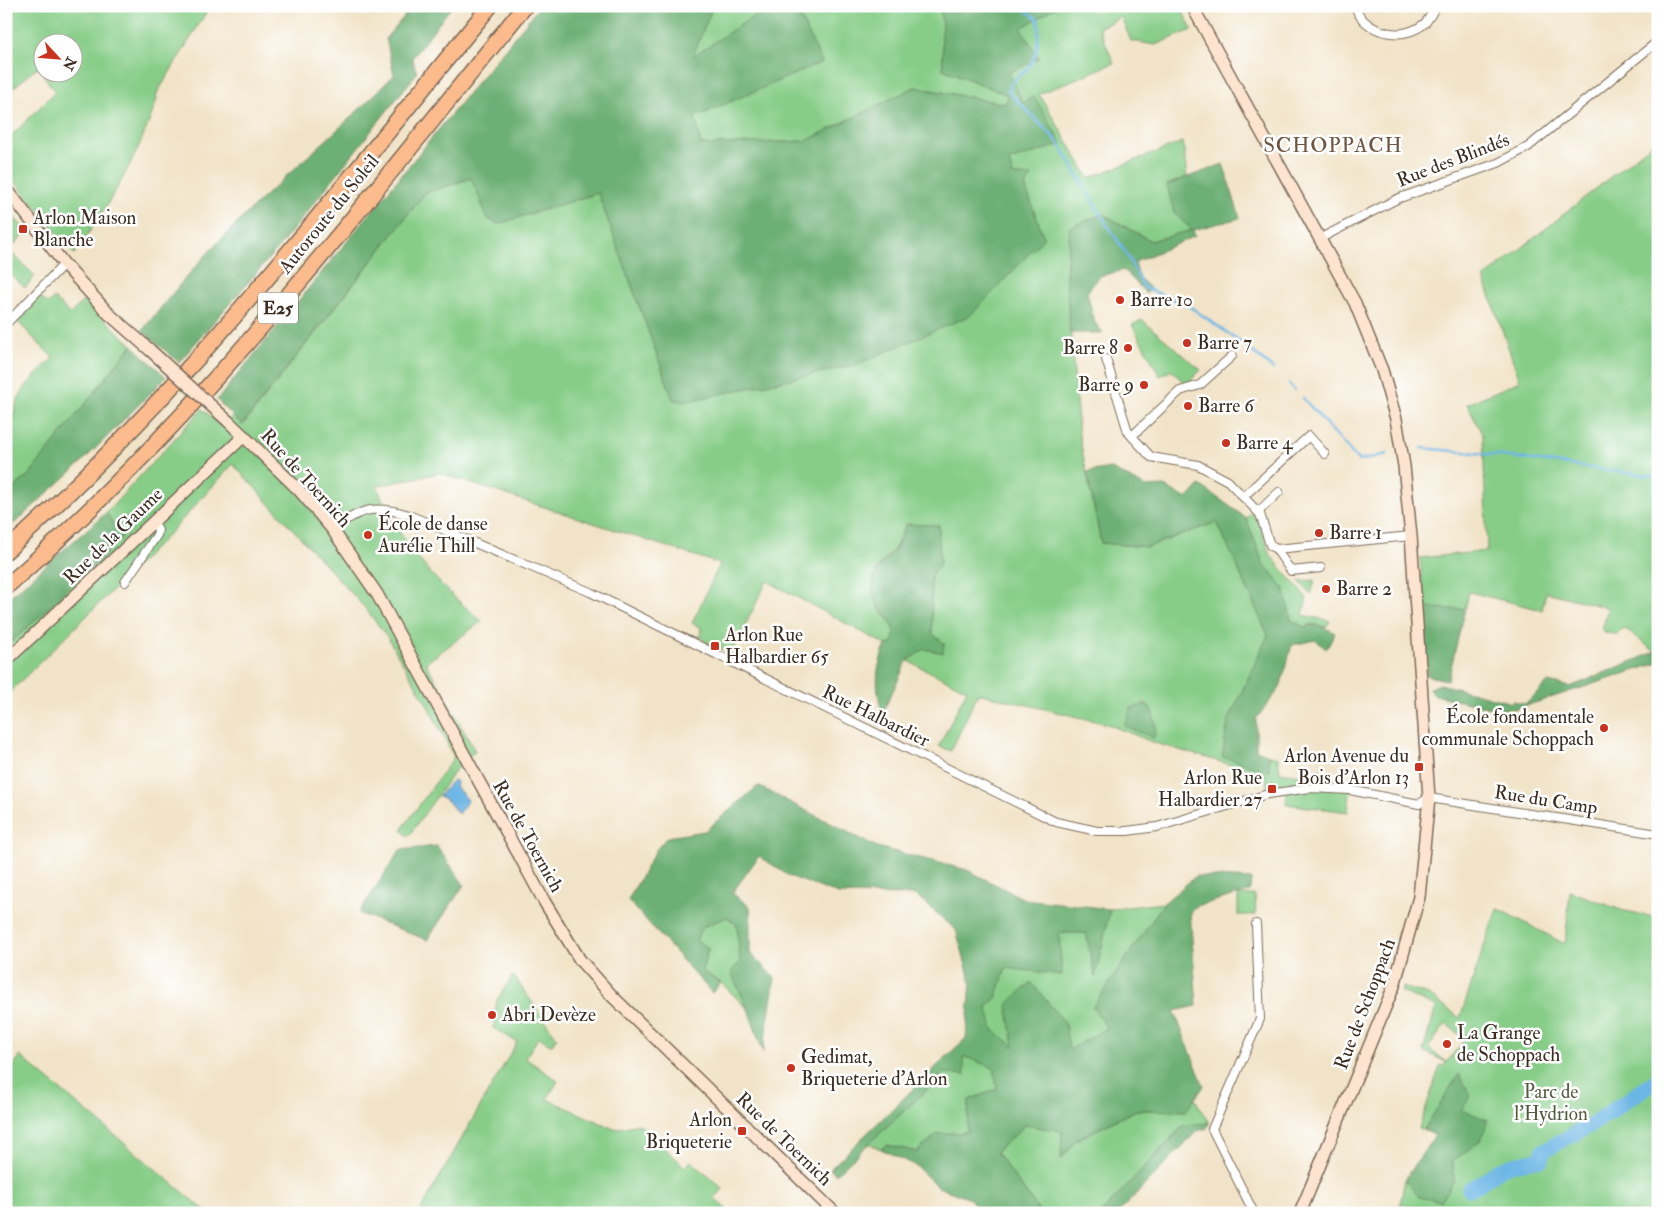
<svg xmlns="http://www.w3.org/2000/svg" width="1664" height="1219" viewBox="0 0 1664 1219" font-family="'IM FELL Double Pica',serif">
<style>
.green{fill:#87cd88;stroke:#617c53;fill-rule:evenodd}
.forest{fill:#6db074;stroke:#546d49}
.water{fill:#6cb6e5;stroke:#547082}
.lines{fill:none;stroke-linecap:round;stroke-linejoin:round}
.stream{stroke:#6cb6e5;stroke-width:2.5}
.river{stroke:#6cb6e5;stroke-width:15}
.minor-casing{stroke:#7b6b59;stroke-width:10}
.secondary-casing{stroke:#7b6b59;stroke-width:14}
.motorway-casing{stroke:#7b6b59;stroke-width:18}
.minor{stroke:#fff;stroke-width:8}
.secondary{stroke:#fde4d1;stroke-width:11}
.motorway{stroke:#fbbb8c;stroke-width:15}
.secondary-bridge-casing{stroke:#7b6b59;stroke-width:14;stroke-linecap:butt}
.secondary-bridge{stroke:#fde4d1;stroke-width:11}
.poi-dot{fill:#c8321e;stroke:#fff;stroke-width:2}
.labels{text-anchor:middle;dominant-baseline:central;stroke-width:5;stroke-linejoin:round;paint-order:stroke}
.shield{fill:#fff;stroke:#766a62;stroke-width:1}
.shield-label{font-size:18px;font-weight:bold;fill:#3b2a1e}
.street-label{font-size:19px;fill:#3b2a1e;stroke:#fff}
.poi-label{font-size:19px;fill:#3b2a1e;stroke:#fff;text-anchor:start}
.park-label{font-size:19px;fill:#525b3e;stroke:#fff}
.quarter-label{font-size:21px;letter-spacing:1px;fill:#6e533e;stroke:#fff}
</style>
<rect width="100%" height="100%" fill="#fff"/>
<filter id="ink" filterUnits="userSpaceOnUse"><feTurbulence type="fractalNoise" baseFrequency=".02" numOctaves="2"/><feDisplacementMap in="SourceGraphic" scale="10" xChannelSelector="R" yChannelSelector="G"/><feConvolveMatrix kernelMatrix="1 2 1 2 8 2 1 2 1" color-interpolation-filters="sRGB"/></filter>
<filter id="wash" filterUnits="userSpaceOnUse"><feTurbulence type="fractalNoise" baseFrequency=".0096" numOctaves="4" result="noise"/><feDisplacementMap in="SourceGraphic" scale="20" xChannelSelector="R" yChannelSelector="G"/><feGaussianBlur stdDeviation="1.12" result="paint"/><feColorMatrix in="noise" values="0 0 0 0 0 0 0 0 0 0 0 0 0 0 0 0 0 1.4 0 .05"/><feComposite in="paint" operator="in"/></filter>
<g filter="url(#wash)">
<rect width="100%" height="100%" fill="#f1e3c7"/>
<g class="green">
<path d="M6,6h204l-54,89 1,4c-18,57 -48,106 -83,155l-68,-83v-30l49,-49 -17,-25 -32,27zM42,42h30v30h-30z"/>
<polygon points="713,6 769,6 692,57"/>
<polygon points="820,6 941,6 943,69 1008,95 1006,104 915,87 806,141 701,145 695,117 822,62 800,17"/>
<path d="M1058,6h122l12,24 -37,15 -24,-4 -10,-24 -22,11 15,35 -75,31 50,84 94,-36 4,35 -20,8 26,45 -42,11 -48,-27 -33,13 -4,50 13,158 22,108 46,4 70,-25 51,113 -40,87 41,48v-15l9,2 2,15 34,5 3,-8 5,1 -2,8 31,5 -3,29 -62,-8 1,-14 -19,4 -2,-19 -111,-32 -48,-19 -129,-31 -27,58 -12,-5 28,-56 -59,-29 16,-12 18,3 2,-8 -12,-11 -1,-58 -25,-51 -11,24 -19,21c1,10 -1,26 2,36 6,16 22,14 14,40h-6l-119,-64 -36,73 -26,-12 -5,-6 1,-8 -9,-5 28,-59 -281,-91 -62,13c21,56 59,98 105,135l-56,42 49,88 -16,14 -51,72 -6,-8 52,-72 -26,-51 -40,-68 -22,-29 -133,-145 -63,69 -164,163v-49l52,-48 15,-19 11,-4 37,-39 -15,-24 96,-104 20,17 12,-11 9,10 182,-232 47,-15 16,41 10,4 100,-30 75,206 10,3 171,-37 190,-127 -19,-52 -12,-10 -5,-15 54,-17 -28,-47 -11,6 -14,-30 12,-45zM1144,702l1,1 8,34 -28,-11z"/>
<polygon points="1658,139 1658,654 1624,628 1617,635 1602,631 1608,608 1546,592 1542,610 1469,592 1465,609 1424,608 1420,558 1487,551 1483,436 1467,404 1520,381 1484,278"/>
<polygon points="6,206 26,232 9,250 35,276 25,288 6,270"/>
<path d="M39,296l9,8 6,-6 16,16 14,-14 48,45 -104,131 -22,18c0,-29 1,-84 20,-108 8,-10 18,-19 27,-28l-37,-38z"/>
<polygon points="1142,320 1201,370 1186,385 1172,370 1160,376 1132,325"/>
<polygon points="1251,512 1259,523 1271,556 1307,598 1303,615 1330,621 1326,627 1313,624 1304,627 1291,620 1284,588 1263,563 1246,518"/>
<polygon points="1315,580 1311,595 1299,581 1300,581"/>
<path d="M1570,891l51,19 37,8v295h-186l-72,-9 5,-24 45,-38 -31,-14 21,-62 5,-1 1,-3 -23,-11 13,-44 -35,-15 2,-5 26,8 31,23 37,-110 68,36zM1446,1024l19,15 -18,23 -19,-14z"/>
<polygon points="1238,895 1255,895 1256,915 1238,915"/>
<polygon points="1164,903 1093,1007 1108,1028 1069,1050 1014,1047 993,1030 987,1006 996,998 1006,968 1059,933 1087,933 1095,976 1110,909"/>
<polygon points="727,917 737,925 740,963 731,972 748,1009 721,983 702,971 708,949 696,940 702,927"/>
<polygon points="513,975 557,1038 551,1045 539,1037 525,1058 558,1081 547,1099 614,1129 639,1124 685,1167 691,1161 723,1189 715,1198 730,1213 419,1213 517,1042 493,1028 497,1000"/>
<polygon points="20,1056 208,1213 19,1213 6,1200 6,1077"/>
<polygon points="963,1056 995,1068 997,1089 969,1100 967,1132 937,1134 917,1152 887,1145 881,1149 868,1144"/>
<polygon points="1195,1099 1209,1123 1183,1126 1101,1213 1041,1213 996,1152 1025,1125 1062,1131 1062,1159 1076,1140 1136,1110 1186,1111"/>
</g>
<g class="forest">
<path d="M413,6h39l-40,52 5,15 -134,169 -104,120 -37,-31c28,-35 56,-69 88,-101 53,-54 112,-101 164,-155l-8,-37z"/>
<polygon points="540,6 713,6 693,56 769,6 820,6 800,17 822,62 695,117 701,145 806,141 915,87 1006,104 1008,95 943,69 941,6 1058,6 1021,28 1039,58 1009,73 1023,103 1034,96 1062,144 1009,161 1013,176 1032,176 1025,186 1044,238 971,315 855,365 683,402 673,399 598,193 498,224 488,219 471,178 425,193 242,425 217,400"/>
<polygon points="1223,164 1240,218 1193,230 1195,236 1135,262 1139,278 1150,288 1146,293 1124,270 1100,276 1087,292 1094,321 1103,333 1070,333 1066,277 1070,227 1103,214 1151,241 1192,230 1174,213 1167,185"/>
<polygon points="132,345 166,377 84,460 6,531 6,494 28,476"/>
<path d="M1110,468l36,19 18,-1 23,13 13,-14 46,33 17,45 21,25 7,32 13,7c12,-4 21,0 31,6l-9,16 -10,-9 -24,5 -12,43 -24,31v31l13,5v16l-47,-14 6,-35 40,-87 -51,-113 -70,25 -46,-4 -14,-71z"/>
<polygon points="106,513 122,537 84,576 73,580 58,599 6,647 6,600"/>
<path d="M906,524l33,1 1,41 -9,9 1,58 12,11 -1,9 -19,-4 -17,12 -25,53c-6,-28 -8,-42 4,-69l6,-1c9,-27 -20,-33 -19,-55 2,-25 9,-23 22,-40 5,-7 7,-17 11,-25z"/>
<polygon points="1424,608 1465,609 1448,680 1427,676"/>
<polygon points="1657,651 1658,663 1516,709 1494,709 1435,695 1428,689 1440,684 1512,703 1513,701 1526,704 1548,682 1570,687"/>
<path d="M1147,704c7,6 11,25 7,34l-30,-12 7,-18z"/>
<polygon points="758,786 877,847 967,870 1024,899 1110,909 1095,978 1086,933 1059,933 1062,975 1006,968 996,998 987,1006 993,1030 1014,1046 1007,1005 1031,982 1065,1023 1069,1050 1107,1028 1093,1007 1164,903 1196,876 1251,879 1250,891 1197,906 1190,912 1197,1006 1174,1011 1204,1086 1186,1111 1136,1110 1076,1140 1061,1159 1062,1131 1025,1125 996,1152 1041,1213 981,1213 970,1199 938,1187 916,1166 881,1149 887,1145 917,1152 937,1134 967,1132 969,1100 997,1089 994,1068 963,1056 965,1075 945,1073 836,1174 830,1169 966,1038 971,983 956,930 916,895 838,894 789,876 759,856 732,893 750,907 750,953 775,978 763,1052 748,1009 731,972 740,962 737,925 727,917 702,927 696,940 708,948 702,971 721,983 712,993 628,900 656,850 667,837 705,831"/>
<polygon points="437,846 464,885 427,940 359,913 400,850"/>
<polygon points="1459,1074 1471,1096 1461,1110 1488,1120 1481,1140 1453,1161 1454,1181 1441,1201 1419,1197 1405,1180 1435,1135 1424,1129"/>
<polygon points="1209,1123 1207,1128 1197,1131 1118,1213 1101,1213 1184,1125"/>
</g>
<polygon class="water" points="453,780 457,782 455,786 468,800 458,814 448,801 439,796"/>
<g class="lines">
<g class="stream">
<path d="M1019,6l19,13c1,17 1,34 -10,49 -9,11 -14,7 -20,23l51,52 41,71 26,39 17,34 46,19 57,40 27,23"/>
<polyline points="1289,384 1294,390"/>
<polyline points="1303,398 1359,461 1387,454"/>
<polyline points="1422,448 1496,455 1658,477"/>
<polyline points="1651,1178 1658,1168"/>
</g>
<path class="river" d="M1469,1189c12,-4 19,-13 30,-19 13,-7 29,-9 43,-11l1,-8 53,-29 62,-43"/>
</g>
</g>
<g filter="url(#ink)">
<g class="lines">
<g class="minor-casing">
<g id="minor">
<path d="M1355,6c9,28 49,36 70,17 4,-4 8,-12 11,-17"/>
<polyline points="1321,238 1397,199 1498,163 1528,147 1658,41"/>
<polyline points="6,324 64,264"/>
<polyline points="1106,359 1128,432 1151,457 1198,465 1228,481 1260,514 1270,545 1276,549 1411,536"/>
<polyline points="1132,436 1180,391 1200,385 1232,356"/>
<polyline points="1243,497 1309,436 1325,454"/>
<polyline points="1258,512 1279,492"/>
<path d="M332,529c29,-20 43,-25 77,-14l181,77 466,230 41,9h30l30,-4 111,-33 42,-6 40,2 69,14 10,-6 229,36"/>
<polyline points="1276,549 1291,571 1321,568"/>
<polyline points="125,582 157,535 158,530 154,521"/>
<polyline points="1254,1213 1212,1129 1260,1019 1256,924"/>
</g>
</g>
<g class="secondary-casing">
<g id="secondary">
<polyline points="1192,6 1355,303 1382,370 1396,419 1404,466 1411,536 1429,798 1419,897 1394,986 1300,1213"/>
<polyline points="6,188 64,264 109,314 150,350"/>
<polyline points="228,421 299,490 332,529 377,594 544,901 580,960 613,997 835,1213"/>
<polyline points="6,661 244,436"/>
</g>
</g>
<g class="motorway-casing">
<g id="motorway">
<path d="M6,551c182,-162 330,-357 484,-545"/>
<path d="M6,587c196,-171 355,-380 519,-581"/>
</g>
</g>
<use href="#minor" class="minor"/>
<use href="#secondary" class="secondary"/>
<use href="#motorway" class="motorway"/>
<g class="secondary-bridge-casing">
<polyline id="secondary-bridge" points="150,350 228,421"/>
</g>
<use href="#secondary-bridge" class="secondary-bridge"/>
</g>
</g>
<g class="poi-dot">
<rect x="18" y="224" width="10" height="10" rx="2.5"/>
<circle cx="1120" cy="300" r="5"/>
<circle cx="1187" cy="343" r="5"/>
<circle cx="1128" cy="348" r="5"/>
<circle cx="1144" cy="385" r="5"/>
<circle cx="1188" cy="406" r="5"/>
<circle cx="1226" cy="443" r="5"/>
<circle cx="1319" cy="533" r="5"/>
<circle cx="368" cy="535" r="5"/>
<circle cx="1326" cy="589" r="5"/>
<rect x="710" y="641" width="10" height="10" rx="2.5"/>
<circle cx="1604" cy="728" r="5"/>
<rect x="1414" y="762" width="10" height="10" rx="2.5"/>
<rect x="1267" y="784" width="10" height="10" rx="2.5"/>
<circle cx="492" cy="1015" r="5"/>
<circle cx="1447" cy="1044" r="5"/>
<circle cx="791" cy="1068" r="5"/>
<rect x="737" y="1126" width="10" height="10" rx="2.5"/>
</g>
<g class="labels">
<rect class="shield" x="258" y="292.5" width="40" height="31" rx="4"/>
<g class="shield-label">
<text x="278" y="308">E25</text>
</g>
<g class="street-label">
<text transform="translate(1453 160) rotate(-21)">Rue des Blindés</text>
<text transform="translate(329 214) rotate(-51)">Autoroute du Soleil</text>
<text transform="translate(306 478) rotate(48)">Rue de Toernich</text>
<text transform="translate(113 536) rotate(-44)">Rue de la Gaume</text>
<text transform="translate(876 716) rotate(26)">Rue Halbardier</text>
<text transform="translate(1546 800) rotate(9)">Rue du Camp</text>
<text transform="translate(528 836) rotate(61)">Rue de Toernich</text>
<text transform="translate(1365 1004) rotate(-69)">Rue de Schoppach</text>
<text transform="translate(784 1139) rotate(44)">Rue de Toernich</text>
</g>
<g class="poi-label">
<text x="33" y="218">Arlon Maison<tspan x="33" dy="22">Blanche</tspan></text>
<text x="1130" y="300">Barre 10</text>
<text x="1197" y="343">Barre 7</text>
<text x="1118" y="348" text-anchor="end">Barre 8</text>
<text x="1134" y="385" text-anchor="end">Barre 9</text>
<text x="1198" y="406">Barre 6</text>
<text x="1236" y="443">Barre 4</text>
<text x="378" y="524">École de danse<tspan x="378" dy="22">Aurélie Thill</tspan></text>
<text x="1329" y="533">Barre 1</text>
<text x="1336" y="589">Barre 2</text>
<text x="725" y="635">Arlon Rue<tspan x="725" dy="22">Halbardier 65</tspan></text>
<text x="1594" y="717" text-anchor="end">École fondamentale<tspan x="1594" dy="22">communale Schoppach</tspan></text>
<text x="1409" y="756" text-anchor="end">Arlon Avenue du<tspan x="1409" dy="22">Bois d'Arlon 13</tspan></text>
<text x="1262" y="778" text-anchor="end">Arlon Rue<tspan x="1262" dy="22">Halbardier 27</tspan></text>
<text x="502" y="1015">Abri Devèze</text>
<text x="1457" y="1033">La Grange<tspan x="1457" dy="22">de Schoppach</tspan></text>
<text x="801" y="1057">Gedimat,<tspan x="801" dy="22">Briqueterie d'Arlon</tspan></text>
<text x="732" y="1120" text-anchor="end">Arlon<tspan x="732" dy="22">Briqueterie</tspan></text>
</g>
<g class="park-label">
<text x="1551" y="1092">Parc de<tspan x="1551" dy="22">l'Hydrion</tspan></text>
</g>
<g class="quarter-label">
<text x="1333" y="145">SCHOPPACH</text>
</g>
</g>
<rect width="1664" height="1219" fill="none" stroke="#fff" stroke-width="25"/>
<g transform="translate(58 58) rotate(116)"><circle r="24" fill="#ffffff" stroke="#b1aaa5"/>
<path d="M0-4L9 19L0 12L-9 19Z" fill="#c8321e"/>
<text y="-8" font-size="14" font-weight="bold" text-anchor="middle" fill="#3b2a1e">N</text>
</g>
</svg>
